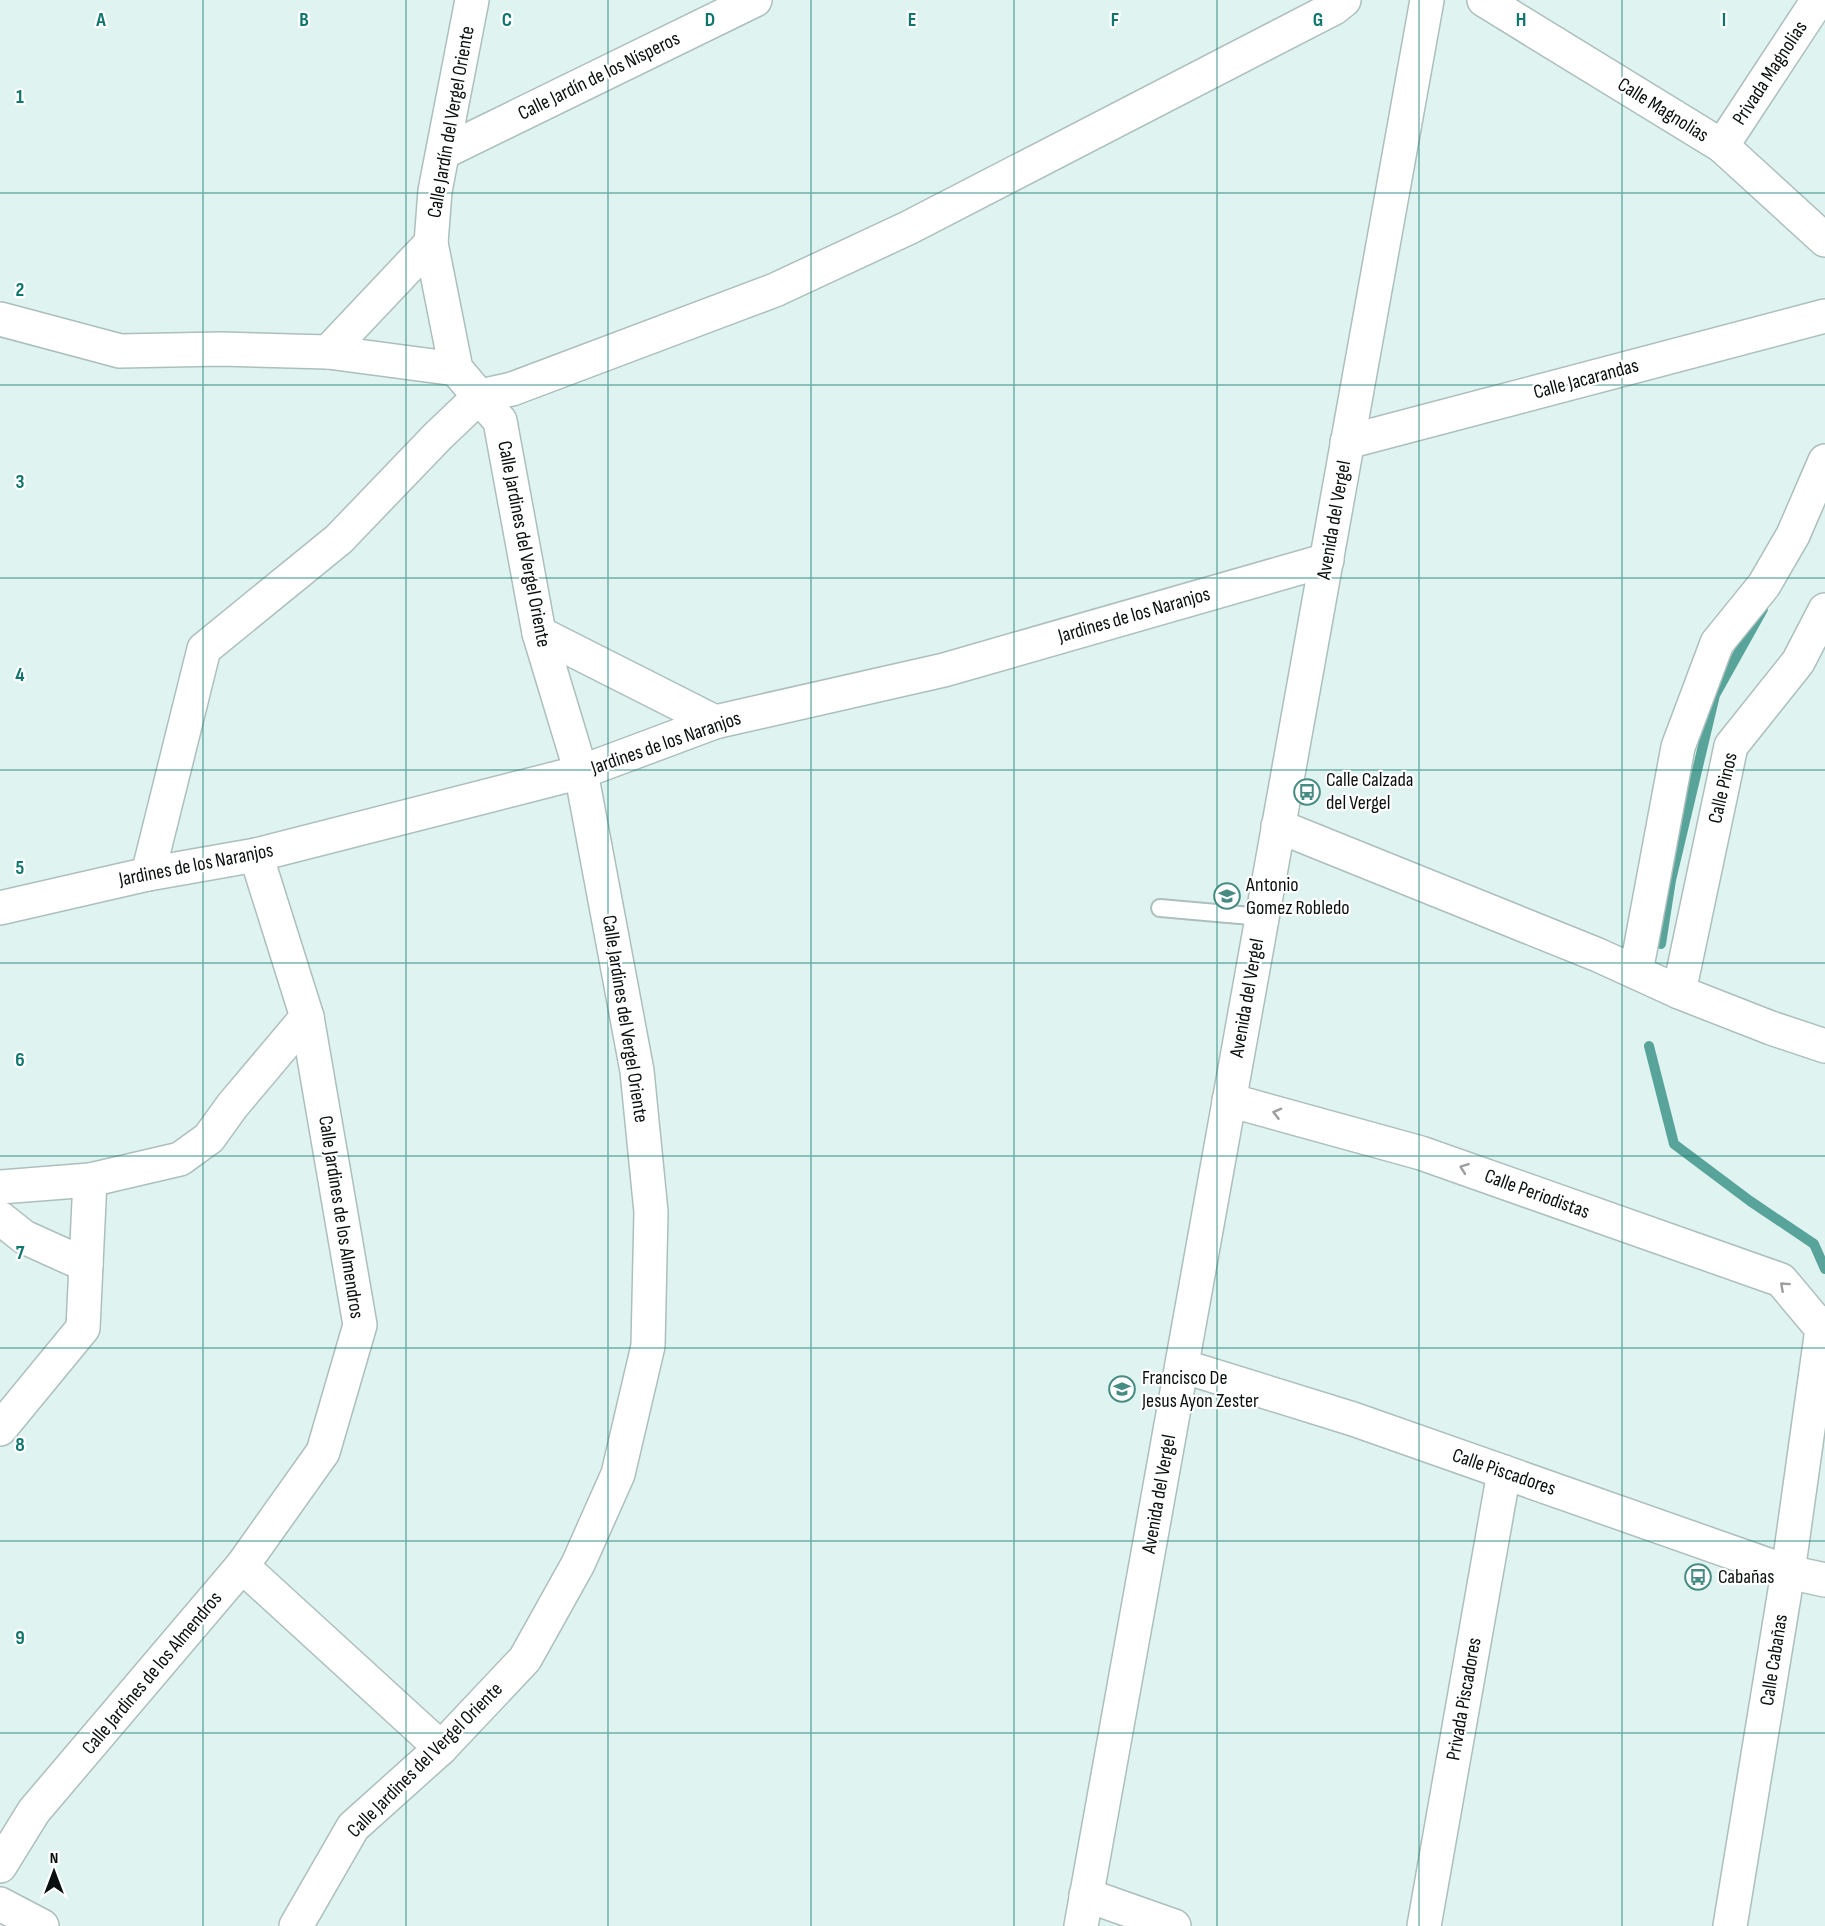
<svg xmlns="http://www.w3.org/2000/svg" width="1825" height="1926" viewBox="0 0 1825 1926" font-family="'Sofia Sans Condensed',sans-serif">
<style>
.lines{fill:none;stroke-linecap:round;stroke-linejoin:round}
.stream{stroke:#58a49a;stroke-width:10}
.service-casing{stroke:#acbfbc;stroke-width:20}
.minor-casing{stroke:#acbfbc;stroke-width:36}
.tertiary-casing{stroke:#acbfbc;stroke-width:36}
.service{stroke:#fff;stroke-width:16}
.minor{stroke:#fff;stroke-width:33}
.tertiary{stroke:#fff;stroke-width:33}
.oneway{stroke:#9d9f9f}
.grid{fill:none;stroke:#0f766e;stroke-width:1.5;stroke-opacity:0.55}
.labels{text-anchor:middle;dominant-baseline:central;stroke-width:4.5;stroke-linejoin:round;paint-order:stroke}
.street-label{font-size:20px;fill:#09100f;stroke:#fff}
.poi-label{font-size:20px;fill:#09100f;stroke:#fff;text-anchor:start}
.grid-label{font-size:20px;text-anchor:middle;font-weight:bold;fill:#0f766e;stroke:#fff;stroke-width:4.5;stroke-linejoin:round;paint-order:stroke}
</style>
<rect width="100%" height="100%" fill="#dff3f0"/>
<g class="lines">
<g class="stream">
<polyline points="1661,944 1671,880 1715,695 1763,609"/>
<polyline points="1649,1046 1674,1144 1750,1201 1814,1244 1825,1269"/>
</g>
<g class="service-casing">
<polyline id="service" points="1160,908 1262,917"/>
</g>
<g class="minor-casing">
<g id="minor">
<polyline points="1484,0 1722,146 1825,240"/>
<polyline points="1722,146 1818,0"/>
<polyline points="444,152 755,0"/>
<polyline points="0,319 120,351 221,349 328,352 456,369"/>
<polyline points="328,352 431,243"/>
<polyline points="1347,442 1825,316"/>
<polyline points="539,633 715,722"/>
<polyline points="1278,826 1598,955 1679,992 1771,1028 1825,1046"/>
<polyline points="148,874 204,649 339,539 438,436 480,396 512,389 775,290 908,228 1334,8 1344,0"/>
<polyline points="0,908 148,874 256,855 581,772 715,722 944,670 1327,560"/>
<polyline points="1636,972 1678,747 1717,643 1764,585 1793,535 1825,461"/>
<polyline points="1679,992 1731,746 1798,662 1825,610"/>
<polyline points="1229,1100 1421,1153 1781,1280 1822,1329"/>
<polyline points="0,1187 90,1180 180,1159 209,1138 232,1106 307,1017"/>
<polyline points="0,1218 24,1237 86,1265"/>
<polyline points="1182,1366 1353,1419 1788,1572 1825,1580"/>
<polyline points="0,1429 83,1328 90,1180"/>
<polyline points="242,1566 441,1748"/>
<polyline points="0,1866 34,1811 242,1566 323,1452 360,1325 307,1017 256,855"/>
<polyline points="1086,1895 1174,1926"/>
<polyline points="0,1904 42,1926"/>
<polyline points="296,1926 353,1827 441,1748 525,1659 578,1564 618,1474 648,1346 651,1212 637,1071 581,772 539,633 500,421 456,369 431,243 435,191 472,0"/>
<polyline points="1424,1926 1504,1472"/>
<polyline points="1730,1926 1788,1572 1822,1329 1825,1323"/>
</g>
</g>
<g class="tertiary-casing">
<polyline id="tertiary" points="1081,1926 1427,0"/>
</g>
<use href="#service" class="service"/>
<use href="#minor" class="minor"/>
<use href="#tertiary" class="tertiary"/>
</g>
<defs><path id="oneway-chevron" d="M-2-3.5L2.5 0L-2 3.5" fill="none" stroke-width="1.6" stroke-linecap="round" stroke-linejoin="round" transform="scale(1.5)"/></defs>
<g class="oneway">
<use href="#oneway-chevron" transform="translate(1277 1113) rotate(-165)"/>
<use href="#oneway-chevron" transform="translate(1464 1168) rotate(-160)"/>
<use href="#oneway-chevron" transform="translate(1784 1286) rotate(-138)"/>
</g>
<path class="grid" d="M203,0v1926M406,0v1926M608,0v1926M811,0v1926M1014,0v1926M1217,0v1926M1419,0v1926M1622,0v1926M0,193h1825M0,385h1825M0,578h1825M0,770h1825M0,963h1825M0,1156h1825M0,1348h1825M0,1541h1825M0,1733h1825"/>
<defs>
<g id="bus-ring" transform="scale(1.35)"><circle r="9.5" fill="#fff" stroke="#468c83" stroke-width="1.5"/><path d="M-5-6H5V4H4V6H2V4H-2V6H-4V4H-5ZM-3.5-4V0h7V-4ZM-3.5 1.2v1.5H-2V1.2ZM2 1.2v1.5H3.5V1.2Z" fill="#468c83"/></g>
<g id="school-ring" transform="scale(1.35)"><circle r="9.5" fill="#fff" stroke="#468c83" stroke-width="1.5"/><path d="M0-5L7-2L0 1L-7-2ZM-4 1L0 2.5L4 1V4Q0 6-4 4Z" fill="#468c83"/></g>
</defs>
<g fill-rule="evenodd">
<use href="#bus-ring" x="1307" y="792"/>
<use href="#school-ring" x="1227" y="896"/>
<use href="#school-ring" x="1122" y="1389"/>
<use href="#bus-ring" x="1698" y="1577"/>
</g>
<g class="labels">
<g class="street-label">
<text transform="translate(1770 73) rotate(-57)">Privada Magnolias</text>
<text transform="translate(599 76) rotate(-26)">Calle Jardín de los Nísperos</text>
<text transform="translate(1663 110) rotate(32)">Calle Magnolias</text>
<text transform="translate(451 122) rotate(-80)">Calle Jardín del Vergel Oriente</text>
<text transform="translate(1586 379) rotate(-15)">Calle Jacarandas</text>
<text transform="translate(1334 520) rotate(-80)">Avenida del Vergel</text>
<text transform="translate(524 544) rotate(79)">Calle Jardines del Vergel Oriente</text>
<text transform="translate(1134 615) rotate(-16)">Jardines de los Naranjos</text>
<text transform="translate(666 743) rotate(-19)">Jardines de los Naranjos</text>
<text transform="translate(1723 788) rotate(-77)">Calle Pinos</text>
<text transform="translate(196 865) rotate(-11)">Jardines de los Naranjos</text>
<text transform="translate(1247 998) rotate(-80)">Avenida del Vergel</text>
<text transform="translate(625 1019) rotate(81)">Calle Jardines del Vergel Oriente</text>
<text transform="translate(1537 1194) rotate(20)">Calle Periodistas</text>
<text transform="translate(341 1217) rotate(81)">Calle Jardines de los Almendros</text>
<text transform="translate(1504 1472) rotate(19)">Calle Piscadores</text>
<text transform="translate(1159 1494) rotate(-80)">Avenida del Vergel</text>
<text transform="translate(1774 1660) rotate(-81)">Calle Cabañas</text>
<text transform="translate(152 1673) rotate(-50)">Calle Jardines de los Almendros</text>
<text transform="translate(1464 1699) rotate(-80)">Privada Piscadores</text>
<text transform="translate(425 1760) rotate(-45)">Calle Jardines del Vergel Oriente</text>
</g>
<g class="poi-label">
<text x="1326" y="780">Calle Calzada<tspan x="1326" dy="23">del Vergel</tspan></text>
<text x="1246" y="885">Antonio<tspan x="1246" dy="23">Gomez Robledo</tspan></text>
<text x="1142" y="1378">Francisco De<tspan x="1142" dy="23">Jesus Ayon Zester</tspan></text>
<text x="1718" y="1577">Cabañas</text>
</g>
</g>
<g class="grid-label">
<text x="101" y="26">A</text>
<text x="304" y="26">B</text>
<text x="507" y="26">C</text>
<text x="710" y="26">D</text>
<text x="912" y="26">E</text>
<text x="1115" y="26">F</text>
<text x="1318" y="26">G</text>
<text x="1521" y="26">H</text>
<text x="1724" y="26">I</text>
<text x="20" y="103">1</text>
<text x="20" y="296">2</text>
<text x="20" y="488">3</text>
<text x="20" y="681">4</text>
<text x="20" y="874">5</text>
<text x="20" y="1066">6</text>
<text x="20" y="1259">7</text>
<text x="20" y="1451">8</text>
<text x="20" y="1644">9</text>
</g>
<g transform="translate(54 1872)" stroke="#ffffff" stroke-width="4.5" paint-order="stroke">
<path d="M0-4.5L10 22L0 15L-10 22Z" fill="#09100f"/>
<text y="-9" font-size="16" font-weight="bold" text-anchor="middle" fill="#09100f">N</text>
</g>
</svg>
